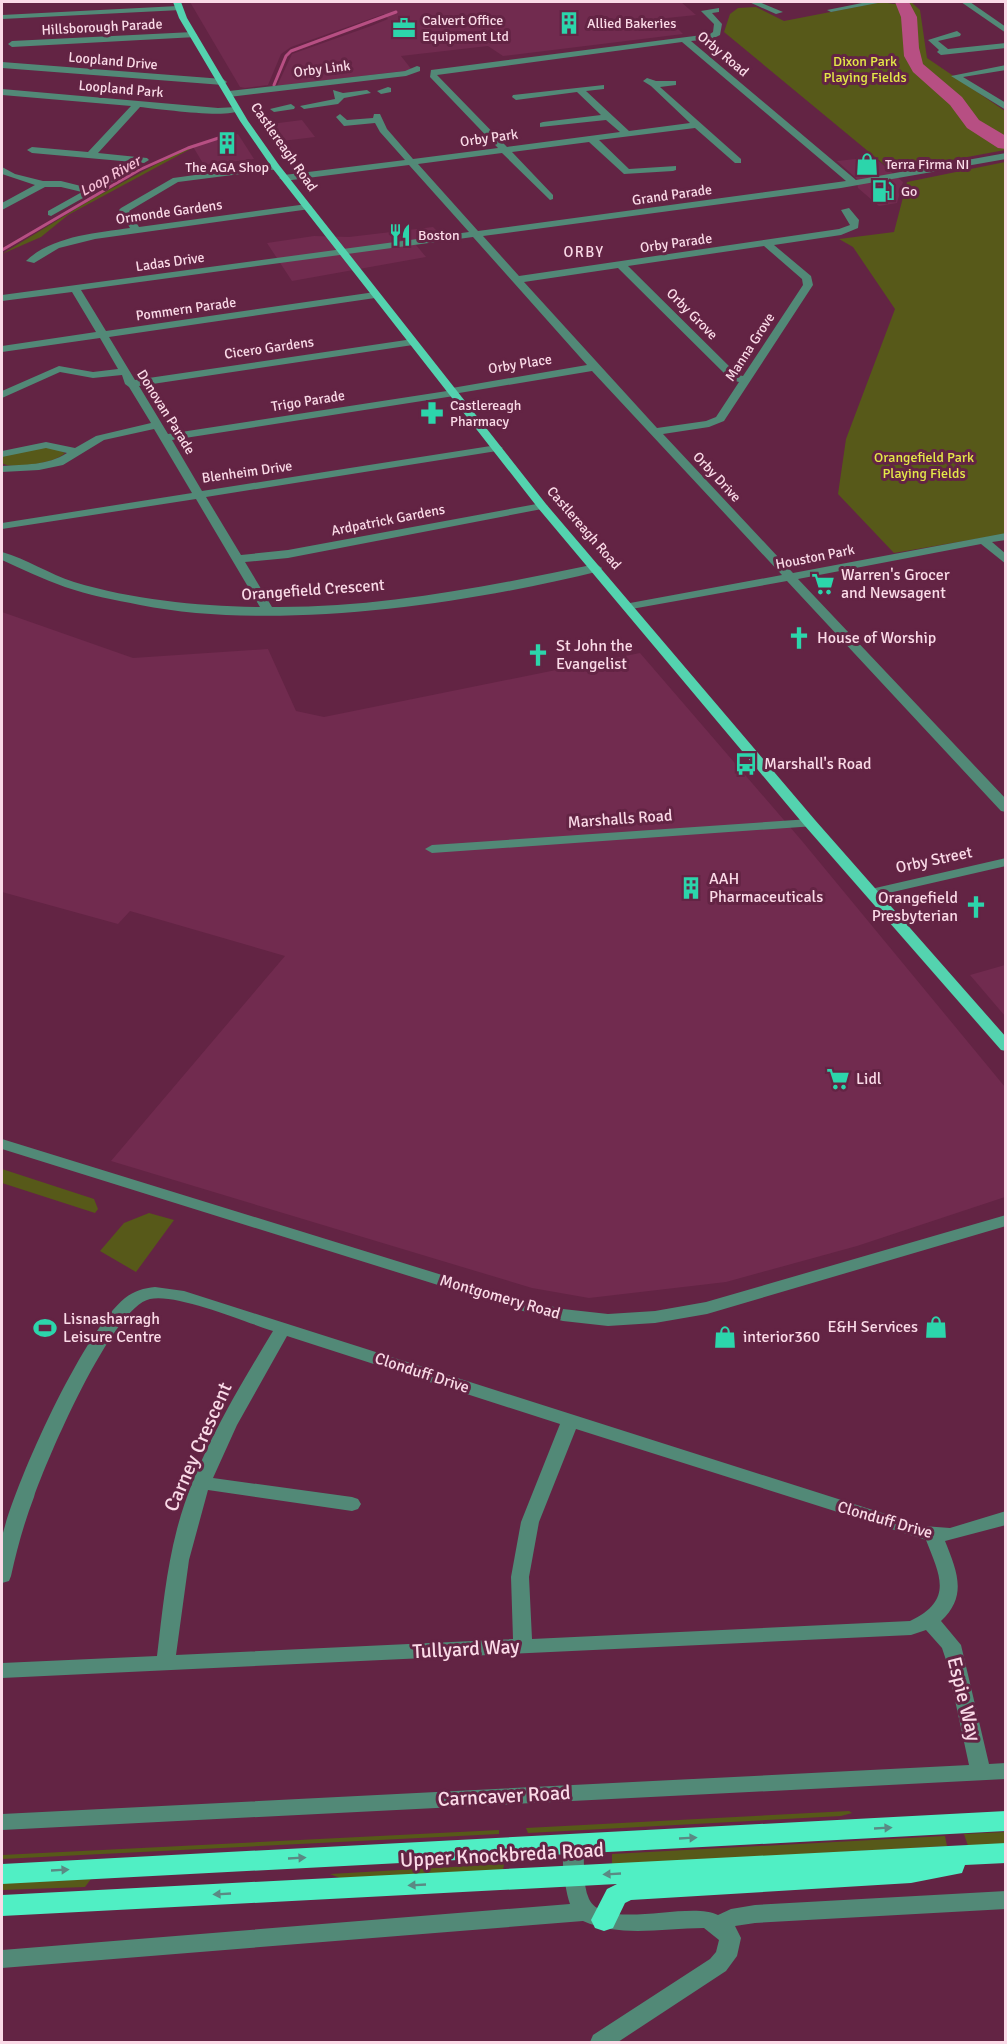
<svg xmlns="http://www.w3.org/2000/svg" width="1007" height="2044" viewBox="0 0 1007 2044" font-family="Signika,sans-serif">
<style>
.built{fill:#712b4f}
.green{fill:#575919}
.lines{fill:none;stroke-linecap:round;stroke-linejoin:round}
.stream{stroke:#b74f83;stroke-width:3}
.river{fill:#b74f83;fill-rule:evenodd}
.minor{fill:#528977;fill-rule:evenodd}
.major{fill:#54d3af;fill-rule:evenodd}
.highway{fill:#50efc4;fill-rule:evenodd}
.oneway{fill:#5a8a84}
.labels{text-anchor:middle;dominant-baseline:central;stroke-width:6;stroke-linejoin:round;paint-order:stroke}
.far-poi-label{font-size:14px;fill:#fadae7;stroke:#632444;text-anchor:start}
.far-street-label{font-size:14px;fill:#fadae7;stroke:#632444}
.far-park-label{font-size:14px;fill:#e4e948;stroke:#632444}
.far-water-label{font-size:15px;font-style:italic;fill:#f7c0d7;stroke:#632444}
.far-neighbourhood-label{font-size:15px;letter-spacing:1.5px;fill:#fadae7;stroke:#632444}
.poi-label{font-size:16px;fill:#fadae7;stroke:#632444;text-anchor:start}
.street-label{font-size:16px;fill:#fadae7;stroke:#632444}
.near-street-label{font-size:20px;fill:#fadae7;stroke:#632444}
</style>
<rect width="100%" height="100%" fill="#632444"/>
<g class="built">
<polygon points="190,2 681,2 696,15 667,18 683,34 503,56 488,46 401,56 412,70 277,86 292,54 371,26 388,19 384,14 291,47 281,54 268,85 245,88 240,87"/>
<polygon points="302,120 315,137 274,142 263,125"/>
<polygon points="238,134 254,159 204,165 192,145"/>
<polygon points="874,157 903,182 897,203 879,206 858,188 856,178 837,161"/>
<polygon points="433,227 439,233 416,245 426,257 292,281 267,243 314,236 349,237"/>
<polygon points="2,612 133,658 268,649 296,711 324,717 640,653 802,841 1005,1087 1005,1197 857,1246 726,1282 589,1298 532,1288 111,1161 285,956 130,911 118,924 2,892"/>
<polygon points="1005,965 1006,965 1005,1016 970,975"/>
</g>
<g class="green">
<polygon points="882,2 893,4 911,2 920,10 927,58 1005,111 1005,150 892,171 724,32 730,14 738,8 756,7 784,21"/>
<polygon points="192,145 194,147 68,215 41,237 2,254 94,198"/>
<polygon points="1005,162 1005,534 894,553 838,494 846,439 895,309 853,247 839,239 894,232 907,182"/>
<path d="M40,447h11l14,6c-9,10 -53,17 -63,10v-7z"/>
<polygon points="2,1169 94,1199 98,1209 95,1213 2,1183"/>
<polygon points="149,1213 174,1220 136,1272 100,1251 124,1223"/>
<polygon points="849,1811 852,1813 841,1816 528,1833 526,1828"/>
<polygon points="499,1830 499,1834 2,1859 2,1855"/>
<polygon points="1005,1832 1005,1844 968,1846 964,1834"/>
<polygon points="945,1836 947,1846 612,1865 612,1854"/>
<polygon points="504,1864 503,1870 340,1878 330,1874"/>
<polygon points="91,1879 85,1887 2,1890 2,1883"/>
</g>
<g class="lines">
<g class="stream">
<polyline points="274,85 286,56 291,51 396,12"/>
<polyline points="2,250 139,170 188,148 234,133"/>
</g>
<polygon class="river" points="895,2 909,2 917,17 919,48 923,64 962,97 979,120 1006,136 1006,149 998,148 967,128 950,105 913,72 904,56 901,17"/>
<g class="minor">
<polygon points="749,2 759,2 783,12 776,14"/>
<polygon points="867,2 883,2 831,12 827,10"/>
<polygon points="961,2 970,2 1006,27 1006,33"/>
<polygon points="178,6 181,6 181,10 2,19 2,15"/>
<path d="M719,8v4l-7,1 10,11 -2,11 -8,4 -21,2 165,139 150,-27v6l-165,29 -358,48 36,40 320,-47 11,-4 -9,-15 8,-2 10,12 -1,8 -17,7 -67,10 37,31 2,9 -89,136 -15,6 -46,7 130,139 213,-40v7l-14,2 14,12v10l-25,-20 -183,35 208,220v13l-5,-1 -214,-230 -161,29v-6l4,-1 152,-28 -190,-204 -133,22 -5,3 -282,44 30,51 295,-46 6,3 -6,3 -291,46 35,58 47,-5 254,-47 6,3 -6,3 -254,49 -43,4 27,45c109,1 218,-21 324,-43l6,4 -2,3c-134,33 -324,61 -460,34 -25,-5 -52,-10 -75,-18 -22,-8 -43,-18 -63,-27v-8c25,7 47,22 72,30 60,18 123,24 186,25l-64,-108 -194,30v-6l190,-30 -38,-64 -50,11 -41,25 -24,5 -37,2v-6c23,-2 45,0 65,-13l-21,-5 -44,9v-6l44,-9 29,6 21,-12 55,-13 -22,-36 -4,-3 -3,-9 -29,3 -33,-6 -58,26v-7l57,-25 34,6 25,-3 -18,-31 -98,14v-6l94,-14 -24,-40 -70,9v-6l467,-63 -60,-67 -125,16 -5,-3 5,-3 121,-15 -25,-28 -5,-9 -31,3 -8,-9 4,-3 7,6 26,-2 1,-4h6l7,15 26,30 85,-11 -68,-71 1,-7 279,-36 3,-2 1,-8 -13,-13zM682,42l164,139 -368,50 -60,-67 84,-11 48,47 3,-1v-4l-41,-43 77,-10 35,32 49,-3 3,-1v-4l-47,3 -30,-29 96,-12 40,35h6v-4l-81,-72 16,-2v-4h-20l-9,-3 -4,3 8,5 39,37 -61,8 -43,-40 18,-2v-4l-91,10 -1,2 4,3 61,-8 24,23 -58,7 -3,1v4l66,-7 14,12 -113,15 -70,-72zM473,237l114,128 -135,23 -5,3 -279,43 -29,-48 274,-41 5,-3 -5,-3 -278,41 -26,-43 266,-39 5,-3 -5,-3 -269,39 -25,-41zM764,246l38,33 1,6 -60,91 -5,-1 -110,-109zM618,268l113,112 8,2 -23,35 -10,4 -49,7 -133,-146z"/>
<polygon points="957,31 961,34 960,36 938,41 948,49 1006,43 1006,48 941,55 937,52 939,50 928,40"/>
<polygon points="193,32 197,35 196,37 12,47 8,44 12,41"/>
<polygon points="2,62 223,79 227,82 223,85 2,68"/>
<polygon points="1006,65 1006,70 963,77 1006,103 1006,110 951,76"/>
<polygon points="417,66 420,67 420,71 406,76 229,97 225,94 229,91 405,71"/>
<polygon points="388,87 391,88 391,92 381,94 377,91"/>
<path d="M2,89l216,19 19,-1 4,3c-13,9 -81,-1 -101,-3l-42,46 49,5 2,2 -5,3 -112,-10 -5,-3 5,-3 56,5 43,-46 -129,-11z"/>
<polygon points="333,90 343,93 367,90 371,93 344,98 338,104 304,109 300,106 335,99"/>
<polygon points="291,104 295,107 294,109 274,112 270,109"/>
<path d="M276,164l3,1v4l-101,13 -49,29 10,16 168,-23 5,3 -2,2 -215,30 -36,9 -25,15 -8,-2c26,-25 70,-28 104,-33l-11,-18 2,-2 52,-30z"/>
<polygon points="2,167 15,174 43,181 61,181 89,188 116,173 124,175 51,216 48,215 48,211 82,192 61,187 45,187 2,210 2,203 35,185 2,174"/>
<polygon points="810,819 817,823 815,826 432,853 425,849 432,845"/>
<polygon points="1006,858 1006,866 871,897 864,893 871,889"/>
<polygon points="2,1139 523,1300 563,1309 608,1314 655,1311 706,1302 1006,1215 1006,1226 707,1314 655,1323 608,1326 563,1321 515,1309 2,1149"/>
<path d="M155,1287l29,4 739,235 27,2 56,-17v14l-61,16c12,30 23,55 -4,80l20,24 28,119 17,-1v16l-1004,51v-16l967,-49 -22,-102 -5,-15 -16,-18 -15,5 -909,43v-15l155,-7c5,-42 9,-85 20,-127 19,-71 58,-135 96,-198 -28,-9 -97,-38 -123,-32 -38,8 -103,160 -116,198 -10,26 -17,52 -23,79l-2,5 -7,2c0,-15 -2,-32 0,-46 13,-55 81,-205 123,-239 9,-7 19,-10 30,-11zM287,1336l273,88 -39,98 -10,55 2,62 -337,16 13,-95 19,-70 144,21 6,-2 3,-5 -3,-5 -6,-2 -139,-19 24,-53zM576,1429l350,111c14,36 28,60 -16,81l-378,18 -3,-62 10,-55z"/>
<path d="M573,1836l7,2 3,6c2,17 -1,40 6,55 16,33 100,1 129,16l13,-6 24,-4 251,-14v18l-251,14 -20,3 6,12 -4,18 -11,15 -108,71h-28l3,-7 117,-76 6,-7 3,-12 -15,-12c-42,0 -82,10 -121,-7l-581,47v-18l568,-46c-5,-14 -11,-52 -4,-66z"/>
</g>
<polygon class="major" points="173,2 181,2 187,18 248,121 279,165 546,504 815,820 1006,1037 1006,1051 1001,1050 805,826 538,508 273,169 240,121 179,18"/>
<g class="highway">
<polygon points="1006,1811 1006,1831 2,1884 2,1864"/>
<polygon points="1006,1843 1006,1863 965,1865 962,1873 911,1883 631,1900 625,1903 613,1928 604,1931 595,1928 591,1920 607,1889 617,1884 2,1916 2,1895"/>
</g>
</g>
<defs><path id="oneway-solid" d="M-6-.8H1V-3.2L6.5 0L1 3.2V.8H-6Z" transform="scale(1.5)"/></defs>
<g class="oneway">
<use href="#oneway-solid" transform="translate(883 1828) rotate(-3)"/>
<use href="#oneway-solid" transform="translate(688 1838) rotate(-3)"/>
<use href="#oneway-solid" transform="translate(297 1858) rotate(-3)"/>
<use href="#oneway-solid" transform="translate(60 1870) rotate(-3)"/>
<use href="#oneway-solid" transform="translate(612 1874) rotate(177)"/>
<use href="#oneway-solid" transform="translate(417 1885) rotate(177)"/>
<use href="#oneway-solid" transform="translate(222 1894) rotate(177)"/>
</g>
<defs>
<g id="building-bare" transform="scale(1.8)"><path d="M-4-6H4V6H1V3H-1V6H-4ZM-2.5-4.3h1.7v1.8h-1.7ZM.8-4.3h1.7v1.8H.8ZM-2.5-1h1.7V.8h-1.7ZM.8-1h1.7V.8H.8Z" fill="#2cd5ab" stroke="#632444" stroke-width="2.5" paint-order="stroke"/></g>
<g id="office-bare" transform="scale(1.8)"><path d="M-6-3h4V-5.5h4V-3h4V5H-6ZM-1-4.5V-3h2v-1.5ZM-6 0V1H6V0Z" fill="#2cd5ab" stroke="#632444" stroke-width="2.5" paint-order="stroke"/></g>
<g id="shop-bare" transform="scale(1.8)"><path d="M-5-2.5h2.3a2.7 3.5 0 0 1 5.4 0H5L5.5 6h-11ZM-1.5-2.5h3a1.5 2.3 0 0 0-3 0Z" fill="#2cd5ab" stroke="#632444" stroke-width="2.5" paint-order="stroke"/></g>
<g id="fuel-bare" transform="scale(1.8)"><path d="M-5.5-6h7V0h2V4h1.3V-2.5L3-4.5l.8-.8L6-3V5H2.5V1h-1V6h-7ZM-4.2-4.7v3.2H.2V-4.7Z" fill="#2cd5ab" stroke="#632444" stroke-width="2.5" paint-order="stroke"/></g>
<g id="restaurant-bare" transform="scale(1.8)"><path d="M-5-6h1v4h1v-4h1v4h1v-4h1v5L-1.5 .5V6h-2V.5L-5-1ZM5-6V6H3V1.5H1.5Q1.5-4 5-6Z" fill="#2cd5ab" stroke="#632444" stroke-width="2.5" paint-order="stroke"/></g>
<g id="pharmacy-bare" transform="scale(1.8)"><path d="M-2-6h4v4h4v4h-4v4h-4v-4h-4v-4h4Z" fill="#2cd5ab" stroke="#632444" stroke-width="2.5" paint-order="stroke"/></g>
<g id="supermarket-bare" transform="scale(1.8)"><path d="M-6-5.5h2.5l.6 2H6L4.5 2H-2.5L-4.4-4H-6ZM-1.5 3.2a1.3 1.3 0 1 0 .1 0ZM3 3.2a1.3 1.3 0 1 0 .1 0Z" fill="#2cd5ab" stroke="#632444" stroke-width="2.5" paint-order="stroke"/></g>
<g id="church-bare" transform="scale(1.8)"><path d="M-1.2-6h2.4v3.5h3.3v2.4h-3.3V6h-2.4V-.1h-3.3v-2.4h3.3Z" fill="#2cd5ab" stroke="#632444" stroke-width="2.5" paint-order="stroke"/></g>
<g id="bus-bare" transform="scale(1.8)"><path d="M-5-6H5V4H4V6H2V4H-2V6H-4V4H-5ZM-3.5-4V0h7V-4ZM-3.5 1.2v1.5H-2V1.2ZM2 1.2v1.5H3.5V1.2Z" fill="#2cd5ab" stroke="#632444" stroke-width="2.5" paint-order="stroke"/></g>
<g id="stadium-bare" transform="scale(1.8)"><path d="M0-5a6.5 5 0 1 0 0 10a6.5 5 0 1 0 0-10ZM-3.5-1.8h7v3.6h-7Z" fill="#2cd5ab" stroke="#632444" stroke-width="2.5" paint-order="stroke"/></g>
</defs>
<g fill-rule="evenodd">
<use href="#building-bare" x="569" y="23"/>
<use href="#office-bare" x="404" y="28"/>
<use href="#building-bare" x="227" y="143"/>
<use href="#shop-bare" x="867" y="164"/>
<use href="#fuel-bare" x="883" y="191"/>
<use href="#restaurant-bare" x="400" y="235"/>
<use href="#pharmacy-bare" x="432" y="413"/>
<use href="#supermarket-bare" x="823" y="584"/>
<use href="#church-bare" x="799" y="638"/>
<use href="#church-bare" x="538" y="655"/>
<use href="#bus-bare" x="746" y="764"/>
<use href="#building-bare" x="691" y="888"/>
<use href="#church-bare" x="976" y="907"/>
<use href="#supermarket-bare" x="838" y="1079"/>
<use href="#shop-bare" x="936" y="1327"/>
<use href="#stadium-bare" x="45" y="1328"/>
<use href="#shop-bare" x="725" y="1337"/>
</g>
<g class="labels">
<g class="far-poi-label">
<text x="422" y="20">Calvert Office<tspan x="422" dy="16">Equipment Ltd</tspan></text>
<text x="587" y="23">Allied Bakeries</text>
<text x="885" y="164">Terra Firma NI</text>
<text x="227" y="167" text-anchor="middle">The AGA Shop</text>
<text x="901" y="191">Go</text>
<text x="418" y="235">Boston</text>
<text x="450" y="405">Castlereagh<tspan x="450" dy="16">Pharmacy</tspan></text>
</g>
<g class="far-street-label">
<text transform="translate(102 27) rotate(-3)">Hillsborough Parade</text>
<text transform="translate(723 54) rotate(40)">Orby Road</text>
<text transform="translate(113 61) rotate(5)">Loopland Drive</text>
<text transform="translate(322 69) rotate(-7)">Orby Link</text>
<text transform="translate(121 89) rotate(5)">Loopland Park</text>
<text transform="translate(489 138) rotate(-8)">Orby Park</text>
<text transform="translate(284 147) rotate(55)">Castlereagh Road</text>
<text transform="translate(672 195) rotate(-8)">Grand Parade</text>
<text transform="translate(169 212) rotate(-8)">Ormonde Gardens</text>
<text transform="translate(676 243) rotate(-8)">Orby Parade</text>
<text transform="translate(170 262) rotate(-8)">Ladas Drive</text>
<text transform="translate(186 309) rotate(-8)">Pommern Parade</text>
<text transform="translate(692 314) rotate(45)">Orby Grove</text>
<text transform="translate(750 347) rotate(-57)">Manna Grove</text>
<text transform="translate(269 348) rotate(-8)">Cicero Gardens</text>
<text transform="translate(520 364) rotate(-9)">Orby Place</text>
<text transform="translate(308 401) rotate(-9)">Trigo Parade</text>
<text transform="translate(166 412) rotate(58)">Donovan Parade</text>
<text transform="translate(247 472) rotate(-8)">Blenheim Drive</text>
<text transform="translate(717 477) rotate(47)">Orby Drive</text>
<text transform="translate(388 520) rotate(-11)">Ardpatrick Gardens</text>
<text transform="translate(584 528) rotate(49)">Castlereagh Road</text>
<text transform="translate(815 557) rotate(-11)">Houston Park</text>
</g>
<g class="far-park-label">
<text x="865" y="61">Dixon Park<tspan x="865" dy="16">Playing Fields</tspan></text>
<text x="924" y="457">Orangefield Park<tspan x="924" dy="16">Playing Fields</tspan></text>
</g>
<g class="far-water-label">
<text transform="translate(110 176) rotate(-29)">Loop River</text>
</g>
<g class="far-neighbourhood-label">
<text x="584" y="252">ORBY</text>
</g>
<g class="poi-label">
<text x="841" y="575">Warren's Grocer<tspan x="841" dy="18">and Newsagent</tspan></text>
<text x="817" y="638">House of Worship</text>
<text x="556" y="646">St John the<tspan x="556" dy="18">Evangelist</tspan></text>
<text x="764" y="764">Marshall's Road</text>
<text x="709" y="879">AAH<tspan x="709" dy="18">Pharmaceuticals</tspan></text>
<text x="958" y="898" text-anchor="end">Orangefield<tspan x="958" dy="18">Presbyterian</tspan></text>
<text x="856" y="1079">Lidl</text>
<text x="63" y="1319">Lisnasharragh<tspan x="63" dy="18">Leisure Centre</tspan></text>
<text x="918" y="1327" text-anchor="end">E&amp;H Services</text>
<text x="743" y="1337">interior360</text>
</g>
<g class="street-label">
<text transform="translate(313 590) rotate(-4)">Orangefield Crescent</text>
<text transform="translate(620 819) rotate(-4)">Marshalls Road</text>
<text transform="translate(934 860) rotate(-12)">Orby Street</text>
<text transform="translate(500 1297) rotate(16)">Montgomery Road</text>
<text transform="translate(422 1373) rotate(18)">Clonduff Drive</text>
<text transform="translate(885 1520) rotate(16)">Clonduff Drive</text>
</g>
<g class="near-street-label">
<text transform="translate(198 1447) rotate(-66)">Carney Crescent</text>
<text transform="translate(466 1649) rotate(-3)">Tullyard Way</text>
<text transform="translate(964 1699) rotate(76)">Espie Way</text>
<text transform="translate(504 1796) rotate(-3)">Carncaver Road</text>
<text transform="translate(502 1855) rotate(-3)">Upper Knockbreda Road</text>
</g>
</g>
<rect width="1007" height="2044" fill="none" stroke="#fadae7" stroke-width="6"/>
</svg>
